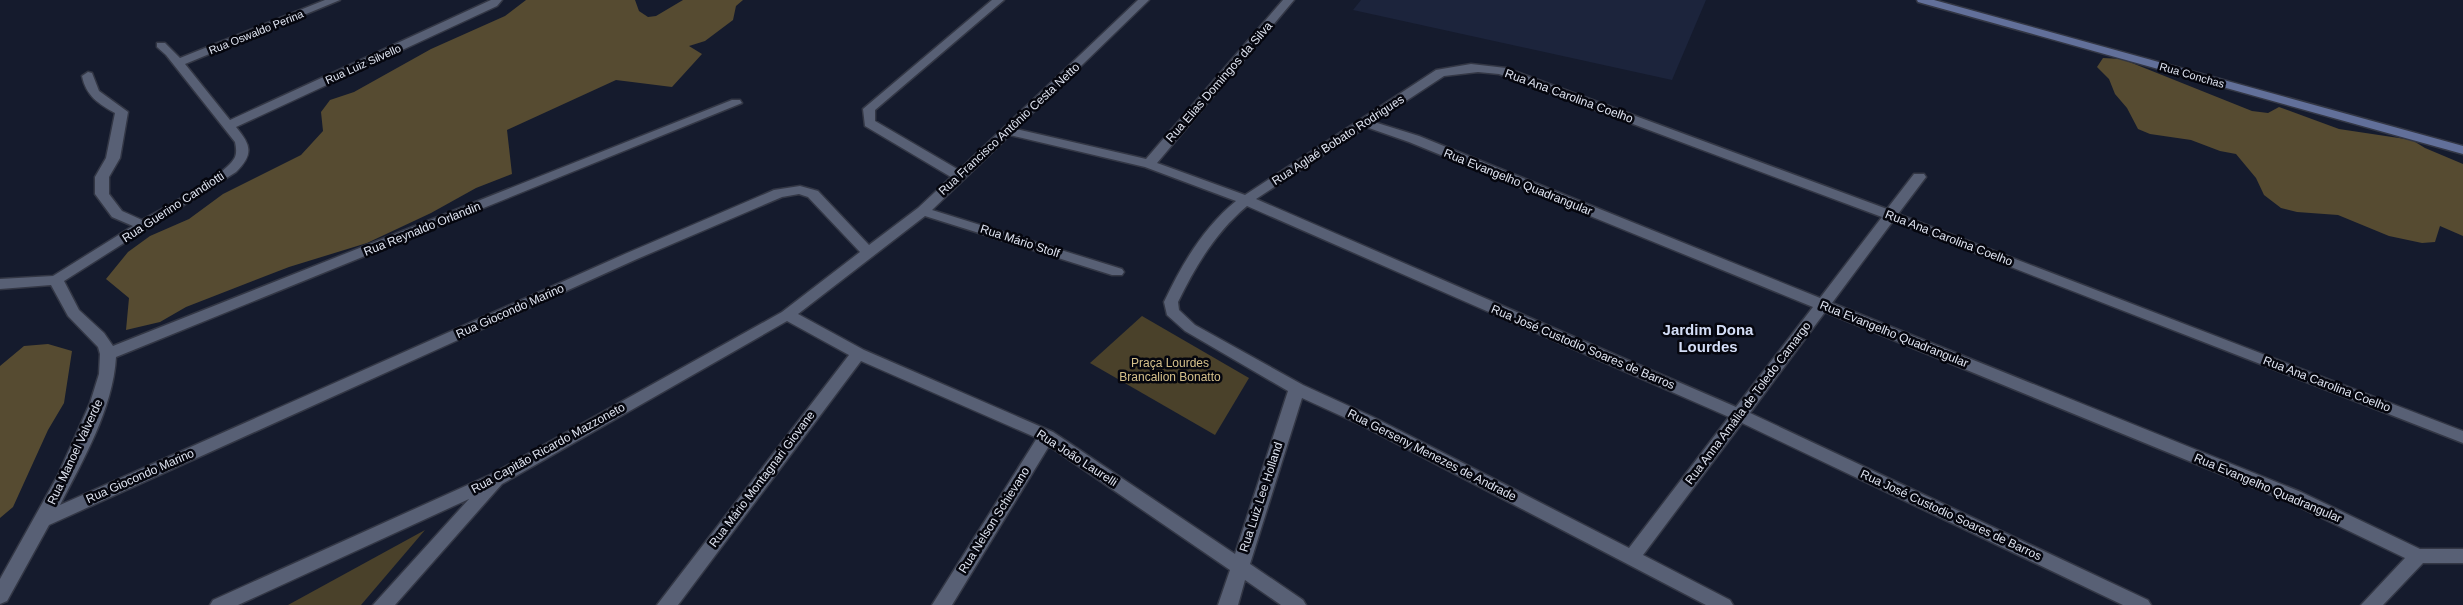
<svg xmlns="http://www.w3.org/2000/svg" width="2463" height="605" viewBox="0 0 2463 605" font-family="Arial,sans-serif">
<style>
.built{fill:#1c243c}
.green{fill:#4a412a}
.forest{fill:#564b31}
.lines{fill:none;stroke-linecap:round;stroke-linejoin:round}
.minor-casing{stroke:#333745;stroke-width:3}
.secondary-casing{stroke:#333745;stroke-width:3}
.minor{fill:#586075;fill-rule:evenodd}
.secondary{fill:#62709a;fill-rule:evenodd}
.labels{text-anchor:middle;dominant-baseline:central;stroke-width:5;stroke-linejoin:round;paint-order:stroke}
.far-street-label{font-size:11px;fill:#dfe4f1;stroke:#05060e}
.street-label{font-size:12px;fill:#dfe4f1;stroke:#05060e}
.park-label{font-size:12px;fill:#d5c08b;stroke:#05060e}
.quarter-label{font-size:15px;font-weight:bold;fill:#d4def7;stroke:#05060e}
</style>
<rect width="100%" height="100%" fill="#151b2d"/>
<polygon class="built" points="1361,0 1706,0 1672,80 1353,10"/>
<g class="green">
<polygon points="1142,316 1249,378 1215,435 1090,363"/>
<polygon points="425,530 361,605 288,605"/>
</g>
<g class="forest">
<polygon points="526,0 635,0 639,11 648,17 656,16 683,0 743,0 736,6 733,20 705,41 689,46 702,54 672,87 616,80 507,130 512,174 476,188 431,213 367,243 289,267 186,307 160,322 126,330 129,298 106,279 128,252 150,236 189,219 223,194 301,155 323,131 321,112 330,100 354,92 431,49 505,16"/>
<polygon points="2103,58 2122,59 2252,111 2268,113 2279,107 2339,129 2412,140 2425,148 2463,164 2463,236 2440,226 2435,242 2422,243 2389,236 2338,215 2297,212 2281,208 2264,195 2256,178 2236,154 2220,151 2191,140 2150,134 2138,129 2127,108 2115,94 2109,79 2097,67"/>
<polygon points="48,344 72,351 64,403 48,430 13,507 0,518 0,366 24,346"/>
</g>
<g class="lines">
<g class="minor-casing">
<path id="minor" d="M325,0h15l-155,64 45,56 261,-120h11l-5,6 -261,121c15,18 18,27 0,45l-172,109 15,29 25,23 9,13 619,-246h8l2,3 -626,254c-3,52 -33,103 -56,148l567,-252 147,-63 26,-4 18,5 51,54 49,-37 33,-31 -86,-51 -2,-17 129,-109h12l-129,110v11l84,49 179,-170h11l-133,129 130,30 137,-159h11l-137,163 88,32 191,-125 35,-6 35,4 381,141 27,-35h10l2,3 -28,37 565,217v12l-570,-222 -61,82 469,189 119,57h43v14h-40l-40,42h-22l44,-47 -116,-56 -464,-190 -75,101 398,187 3,5h-28l-381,-182 -99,132 87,45 3,5h-27l-345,-180 -59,-27 -52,166 53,36 3,5h-25l-36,-25 -7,25h-20l12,-35 -181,-124 -97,159h-20l105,-167 -176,-77 -183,244h-21l192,-250 -62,-34 -285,163 -107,121h-22l96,-106 -231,106h-28l3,-5 279,-126 290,-162 78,-60 -52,-55 -9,-3 -17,3 -145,62 -588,266 -42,76 -7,3v-25l58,-104 32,-72 9,-29 1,-20 -2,-7 -30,-31 -17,-31 -51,4v-10l53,-3 80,-50 -21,-9 -17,-23v-17l11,-19 9,-45c-16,-9 -29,-17 -33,-37l6,-4 4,1 7,18 29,21 -8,46 -11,19v17l13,17 20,9c20,-11 85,-45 93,-63 2,-5 1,-10 0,-15l-69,-87 -9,-8v-4h8l15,15zM1478,72l21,2 383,143 -62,81 -401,-162 -45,-14 70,-46zM1366,127l43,15 404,165 -77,100 -480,-208zM1010,135l135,32 91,34c-33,27 -54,63 -72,101l3,13 18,16 103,60 -53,163 -182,-122 -189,-82 -66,-36 127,-98 187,59h10l2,-3 -2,-3 -190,-59zM1247,206l482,211 -100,131 -256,-131 -70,-32 -108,-60 -16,-15 -1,-8c18,-37 38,-70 69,-96z"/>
</g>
<g class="secondary-casing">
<polygon id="secondary" points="1917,0 1934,0 2463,146 2463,154 1918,2"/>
</g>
<use href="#minor" class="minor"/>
<use href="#secondary" class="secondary"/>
</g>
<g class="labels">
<g class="far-street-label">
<text transform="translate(256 32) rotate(-22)">Rua Oswaldo Perina</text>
<text transform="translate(363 64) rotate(-24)">Rua Luiz Silvello</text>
<text transform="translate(2192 75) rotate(16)">Rua Conchas</text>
</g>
<g class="street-label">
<text transform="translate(1219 82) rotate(-49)">Rua Elias Domingos da Silva</text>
<text transform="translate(1569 96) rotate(20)">Rua Ana Carolina Coelho</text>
<text transform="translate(1009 129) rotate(-43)">Rua Francisco Antônio Cesta Netto</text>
<text transform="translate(1338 140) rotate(-33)">Rua Aglaé Bobato Rodrigues</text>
<text transform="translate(1518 182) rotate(22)">Rua Evangelho Quadrangular</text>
<text transform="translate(173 207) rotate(-33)">Rua Guerino Candiotti</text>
<text transform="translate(422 229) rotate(-22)">Rua Reynaldo Orlandin</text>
<text transform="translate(1949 238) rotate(21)">Rua Ana Carolina Coelho</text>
<text transform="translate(1020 241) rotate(18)">Rua Mário Stolf</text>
<text transform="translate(510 311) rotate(-24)">Rua Giocondo Marino</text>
<text transform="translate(1894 334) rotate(22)">Rua Evangelho Quadrangular</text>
<text transform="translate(1583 347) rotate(23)">Rua José Custodio Soares de Barros</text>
<text transform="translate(2327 384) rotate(21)">Rua Ana Carolina Coelho</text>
<text transform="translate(1748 403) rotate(-53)">Rua Anna Amália de Toledo Camargo</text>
<text transform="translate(548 448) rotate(-29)">Rua Capitão Ricardo Mazzoneto</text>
<text transform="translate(75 452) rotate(-65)">Rua Manoel Valverde</text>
<text transform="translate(1432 455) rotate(27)">Rua Gerseny Menezes de Andrade</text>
<text transform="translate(1077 458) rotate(33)">Rua João Laurelli</text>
<text transform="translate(140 476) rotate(-24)">Rua Giocondo Marino</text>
<text transform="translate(762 479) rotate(-53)">Rua Mário Montagnari Giovane</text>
<text transform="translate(2268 488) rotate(23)">Rua Evangelho Quadrangular</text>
<text transform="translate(1261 497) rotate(-72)">Rua Luiz Lee Holland</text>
<text transform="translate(1951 515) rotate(25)">Rua José Custodio Soares de Barros</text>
<text transform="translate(994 520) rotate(-58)">Rua Nelson Schievano</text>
</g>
<g class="park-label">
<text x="1170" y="363">Praça Lourdes<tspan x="1170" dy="14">Brancalion Bonatto</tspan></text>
</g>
<g class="quarter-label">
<text x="1708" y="329">Jardim Dona<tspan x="1708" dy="17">Lourdes</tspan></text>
</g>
</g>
</svg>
